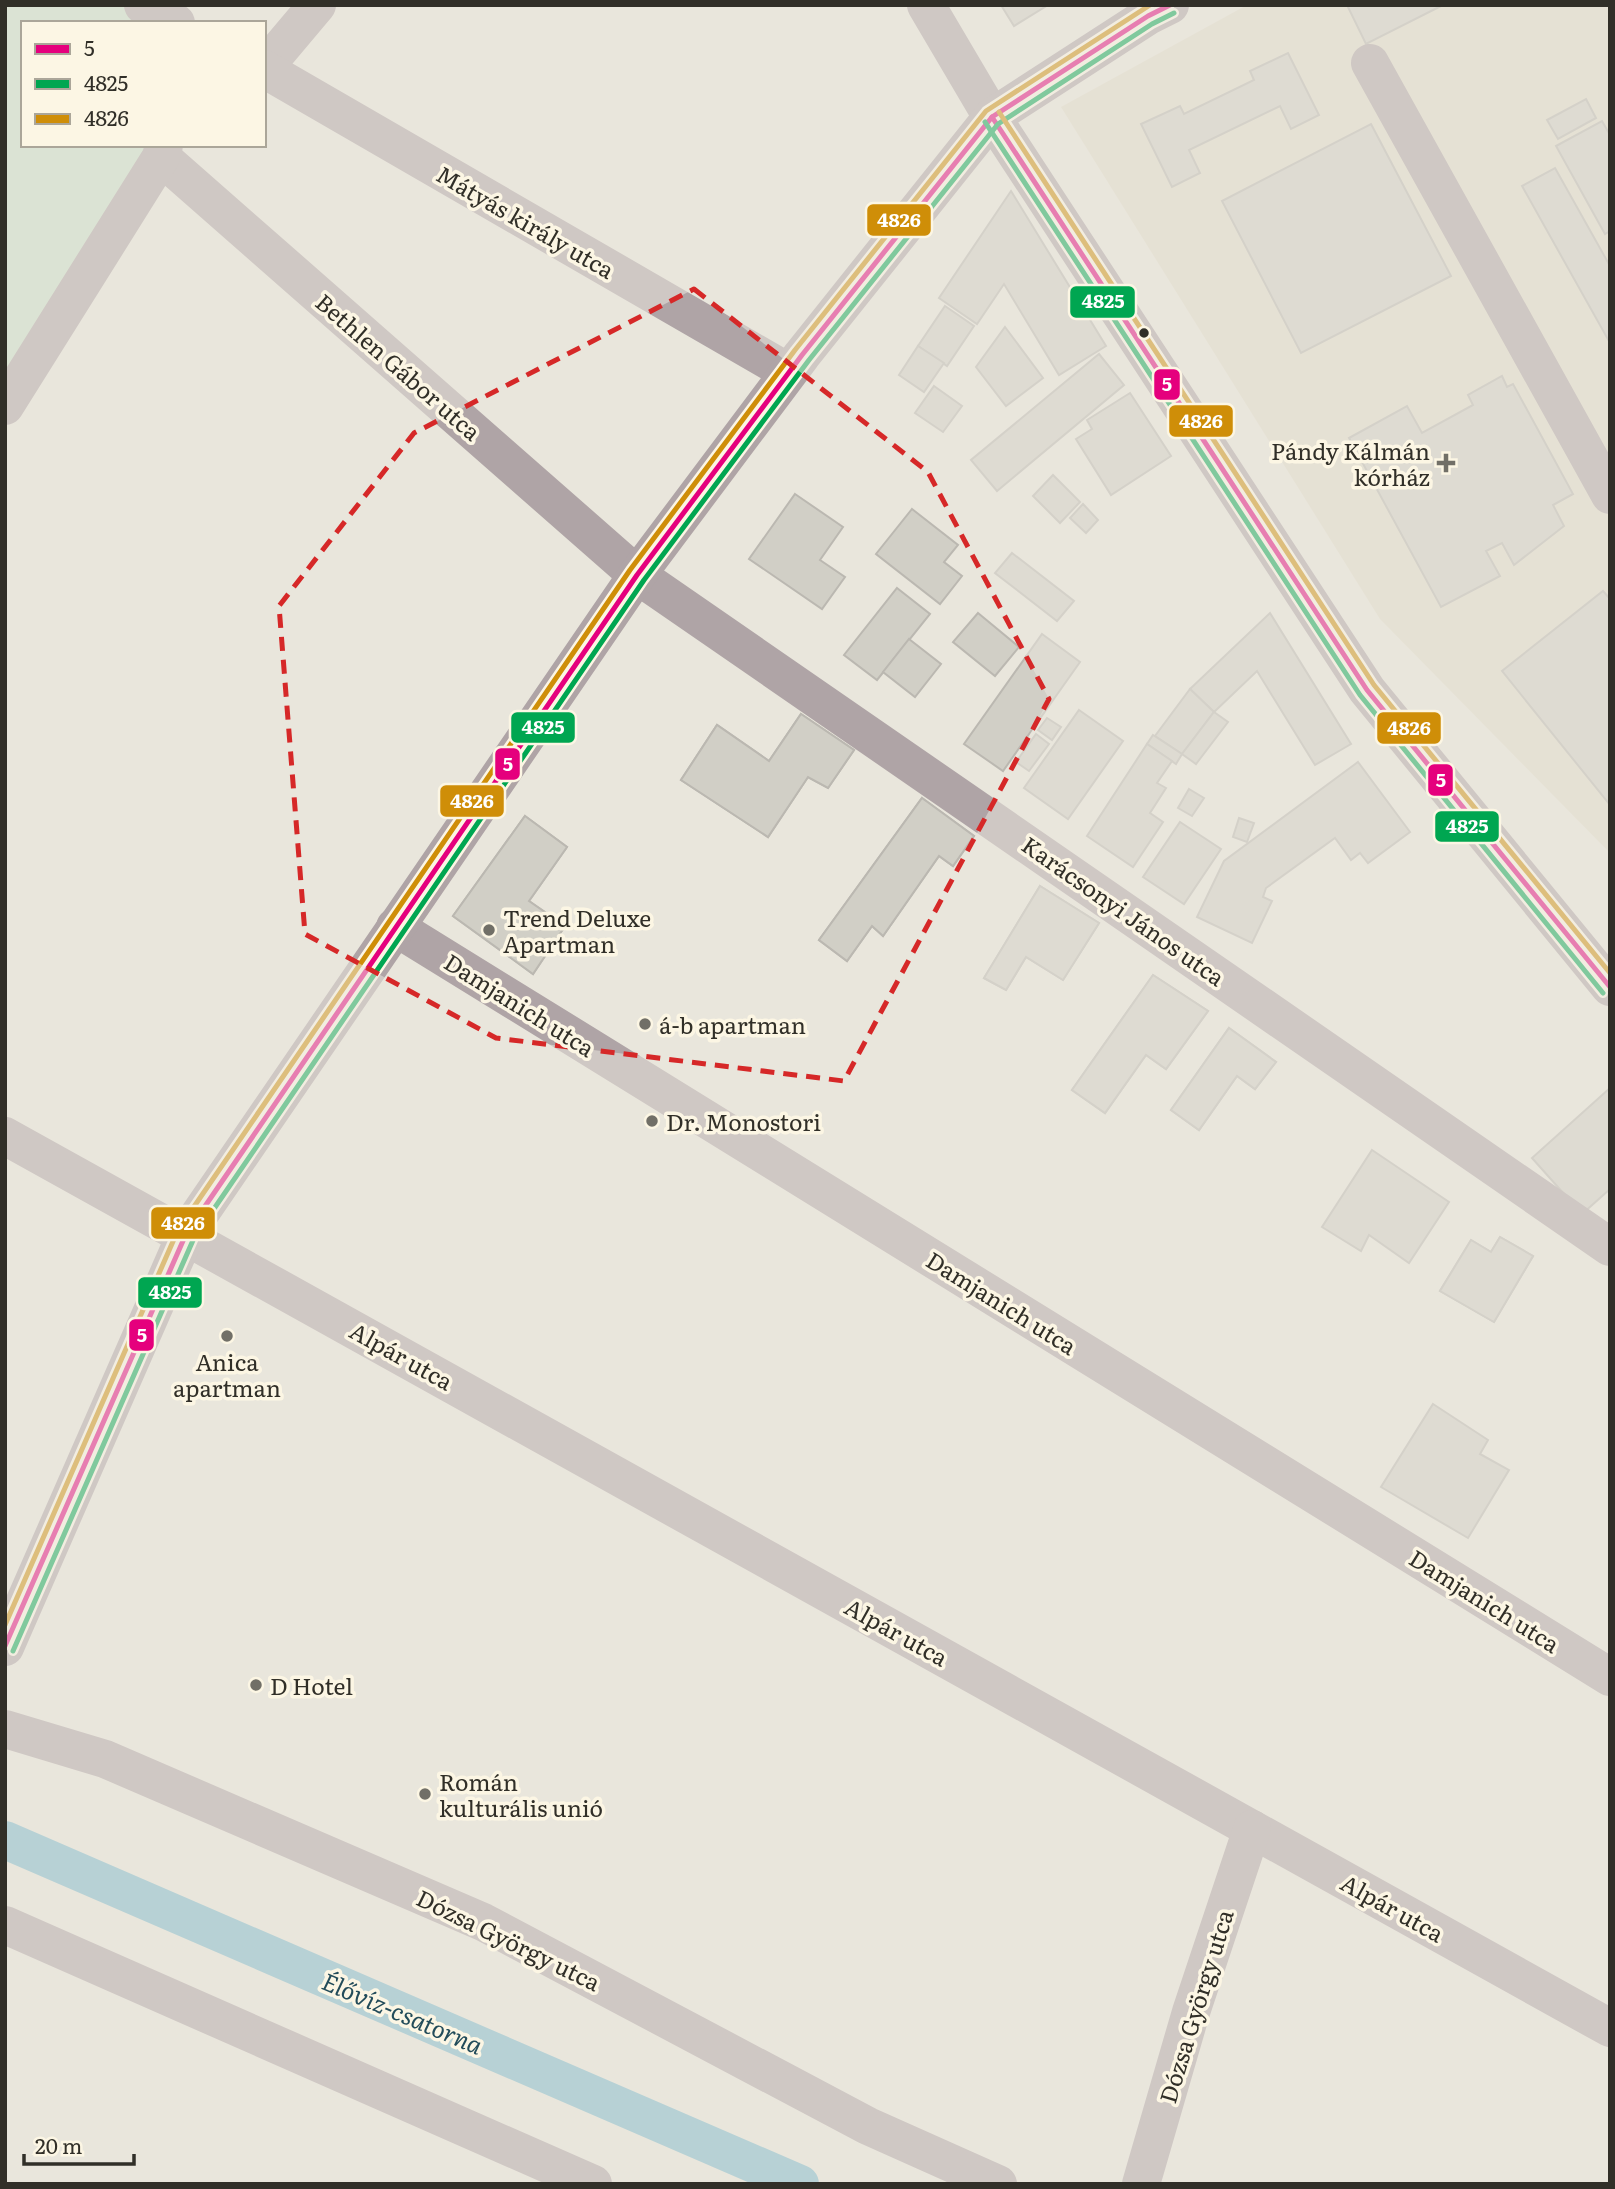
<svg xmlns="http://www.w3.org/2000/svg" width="1615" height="2189" viewBox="0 0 1615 2189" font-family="Literata,serif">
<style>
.built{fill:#e1dcca}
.green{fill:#cbe1c9}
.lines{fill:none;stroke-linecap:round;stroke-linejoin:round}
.canal{stroke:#7ab9cc;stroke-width:38}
.building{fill:#d1cfc6;stroke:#bbb8b1;stroke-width:2}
.minor{stroke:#afa4a6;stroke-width:38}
.bus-1-casing{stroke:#fcf6e4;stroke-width:10}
.bus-2-casing{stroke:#fcf6e4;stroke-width:10}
.bus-3-casing{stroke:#fcf6e4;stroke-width:10}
.bus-1{stroke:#e5007d;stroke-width:5}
.bus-2{stroke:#00a651;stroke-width:5}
.bus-3{stroke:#cf8e08;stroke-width:5}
.marked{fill:none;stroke:#d62828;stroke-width:5;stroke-dasharray:14 9;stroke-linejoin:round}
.bus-dot{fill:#312f28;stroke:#fcf6e4;stroke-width:2.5}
.poi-dot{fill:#716f67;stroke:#fcf6e4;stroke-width:2.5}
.labels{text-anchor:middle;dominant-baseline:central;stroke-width:7;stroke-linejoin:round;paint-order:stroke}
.street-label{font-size:23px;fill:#312f28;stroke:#fcf6e4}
.poi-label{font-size:23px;fill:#312f28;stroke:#fcf6e4;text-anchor:start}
.water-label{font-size:24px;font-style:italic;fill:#234c5a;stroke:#fcf6e4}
.line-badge{stroke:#fcf6e4;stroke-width:2.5}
.badge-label{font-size:19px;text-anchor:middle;font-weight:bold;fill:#fff}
</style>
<rect width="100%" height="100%" fill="#e9e6dc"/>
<polygon class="built" points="1247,5 1610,5 1610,853 1380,619 1061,107"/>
<polygon class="green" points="5,5 143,5 176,23 23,23 23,145 164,145 5,406"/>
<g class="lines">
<polyline class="canal" points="5,1840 800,2184"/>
</g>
<g class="building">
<polygon points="1001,5 1048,5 1014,26"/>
<polygon points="1347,5 1443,5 1366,44"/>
<polygon points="1288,53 1319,115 1291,129 1280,106 1189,150 1200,173 1172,187 1141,124 1180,106 1184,114 1254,80 1250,71"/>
<polygon points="1586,99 1596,118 1558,139 1547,120"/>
<polygon points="1602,121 1610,135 1610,231 1605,234 1556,146"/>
<polygon points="1371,124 1451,276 1301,353 1222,201"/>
<polygon points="1555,168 1610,266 1610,343 1522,186"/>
<polygon points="1011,191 1106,346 1059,375 1004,284 977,324 939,298"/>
<polygon points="945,306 974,326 947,366 918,346"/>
<polygon points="1005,327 1043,378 1006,406 976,367"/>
<polygon points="918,346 944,363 924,392 899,375"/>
<polygon points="1099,354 1124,385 997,491 971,460"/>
<polygon points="1502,376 1507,387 1513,384 1573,494 1553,505 1564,526 1514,565 1502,543 1486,551 1500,576 1441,607 1349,438 1407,406 1422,433 1473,405 1468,395"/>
<polygon points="934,386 962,406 943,432 915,413"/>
<polygon points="1130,393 1171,456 1111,495 1076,439 1092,429 1087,420"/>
<polygon points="1053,475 1080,502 1060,523 1033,496"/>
<polygon points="795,494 843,527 820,560 845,577 822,609 749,559"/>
<polygon points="1083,504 1098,520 1086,533 1070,518"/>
<polygon points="912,509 958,545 944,562 962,576 940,604 876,554"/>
<polygon points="1012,553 1074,601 1057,621 995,573"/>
<polygon points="897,588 930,614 877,680 844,655"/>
<polygon points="1603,591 1610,599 1610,805 1502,671"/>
<polygon points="978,613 1019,647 995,676 953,642"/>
<polygon points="1270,613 1351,744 1315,765 1257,671 1214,712 1190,689"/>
<polygon points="1042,634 1080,662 1003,771 964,744"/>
<polygon points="909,639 941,664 915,697 883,672"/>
<polygon points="1190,689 1214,712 1182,754 1155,736"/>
<polygon points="1079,710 1123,741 1068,819 1024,788"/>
<polygon points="1214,712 1228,722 1196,764 1182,754"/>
<polygon points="801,714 854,750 828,788 808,777 768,837 681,780 717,725 769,761"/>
<polygon points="801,714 854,750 828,788 808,777 768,837 681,780 717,725 769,761"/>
<polygon points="1047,718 1061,727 1052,740 1038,730"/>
<polygon points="1036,734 1049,744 1029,771 1016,762"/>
<polygon points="1153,735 1182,754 1176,764 1147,744"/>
<polygon points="1147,744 1172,761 1157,783 1166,788 1150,813 1163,822 1133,867 1087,836"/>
<polygon points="1358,762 1410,832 1368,863 1360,853 1351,860 1335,838 1266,888 1263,897 1272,901 1252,943 1197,917 1224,861"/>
<polygon points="1189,789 1204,798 1192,816 1178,808"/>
<polygon points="922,798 974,836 953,866 939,856 883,936 872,926 847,961 819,940"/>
<polygon points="922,798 974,836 953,866 939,856 883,936 872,926 847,961 819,940"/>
<polygon points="525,816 567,847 529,901 565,926 533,974 453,916"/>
<polygon points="525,816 567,847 529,901 565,926 533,974 453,916"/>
<polygon points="1239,818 1254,823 1247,842 1233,837"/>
<polygon points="1180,822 1221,849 1184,904 1143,877"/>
<polygon points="1040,886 1099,923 1063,980 1026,957 1006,990 984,978"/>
<polygon points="1040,886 1099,923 1063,980 1026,957 1006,990 984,978"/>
<polygon points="1153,975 1208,1011 1166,1069 1146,1055 1105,1113 1072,1090"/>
<polygon points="1153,975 1208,1011 1166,1069 1146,1055 1105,1113 1072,1090"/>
<polygon points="1229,1028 1276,1062 1255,1089 1237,1076 1199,1130 1171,1110"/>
<polygon points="1229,1028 1276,1062 1255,1089 1237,1076 1199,1130 1171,1110"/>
<polygon points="1610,1088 1610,1189 1582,1214 1532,1158"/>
<polygon points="1372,1150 1449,1202 1409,1263 1369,1235 1361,1251 1322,1227"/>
<polygon points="1500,1237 1533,1256 1494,1322 1440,1291 1471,1240 1491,1252"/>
<polygon points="1500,1237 1533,1256 1494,1322 1440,1291 1471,1240 1491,1252"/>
<polygon points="1433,1404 1488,1440 1480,1454 1509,1470 1468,1538 1381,1487"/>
</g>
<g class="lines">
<g class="minor">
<polyline points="143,5 176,23"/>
<polyline points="926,5 992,117 1367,690 1610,987"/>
<polyline points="1370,63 1610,495"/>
<polyline points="264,68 317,5"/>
<polyline points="264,69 788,372"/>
<polyline points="161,157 637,575 1610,1247"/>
<polyline points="5,406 161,157 164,145"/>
<polyline points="395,927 1610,1677"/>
<polyline points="5,1136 1610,2028"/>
<polyline points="5,1647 186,1234 637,575 802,355 992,117 1148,16 1170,5"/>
<polyline points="5,1729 105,1759 483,1922 868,2126 998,2184"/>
<polyline points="5,1925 593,2184"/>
<polyline points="1141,2184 1191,2012 1252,1829"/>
</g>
<g class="bus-1-casing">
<g id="bus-1">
<polyline points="992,117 1367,690 1610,987"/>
<polyline points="5,1646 186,1234 637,575 802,355 992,117 1148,16 1170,5"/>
</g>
</g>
<g class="bus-2-casing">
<g id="bus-2">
<polyline points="985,122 1360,695 1603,993"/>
<polyline points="13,1651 194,1238 644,580 809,360 998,124 1152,24 1174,13"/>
</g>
</g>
<g class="bus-3-casing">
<g id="bus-3">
<polyline points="999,112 1374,685 1610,973"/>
<polyline points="5,1625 178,1230 630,570 795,350 986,111 1150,5"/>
</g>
</g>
<use href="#bus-1" class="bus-1"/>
<use href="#bus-2" class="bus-2"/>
<use href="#bus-3" class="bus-3"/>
</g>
<path d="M0 0H1615V2189H0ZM694,289l234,183 121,227 -205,382 -348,-43 -191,-104 -26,-328 135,-173z" fill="#e9e6dc" fill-opacity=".55" fill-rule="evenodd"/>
<path class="marked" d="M694,289l234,183 121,227 -205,382 -348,-43 -191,-104 -26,-328 135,-173z"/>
<circle class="bus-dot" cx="1144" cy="333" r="6"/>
<g class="poi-dot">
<path d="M1442.5 452.5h7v7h7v7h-7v7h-7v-7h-7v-7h7z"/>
<circle cx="489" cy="930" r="7"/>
<circle cx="645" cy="1024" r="7"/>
<circle cx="652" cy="1121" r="7"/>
<circle cx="227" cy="1336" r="7"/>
<circle cx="256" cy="1685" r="7"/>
<circle cx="425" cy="1794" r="7"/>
</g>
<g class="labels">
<g class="street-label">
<text transform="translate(526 221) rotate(30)">Mátyás király utca</text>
<text transform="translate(399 366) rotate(41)">Bethlen Gábor utca</text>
<text transform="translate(1124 910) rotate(35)">Karácsonyi János utca</text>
<text transform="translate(520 1004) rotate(32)">Damjanich utca</text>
<text transform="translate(1002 1302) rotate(32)">Damjanich utca</text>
<text transform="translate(402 1355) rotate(29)">Alpár utca</text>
<text transform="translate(1485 1600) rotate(32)">Damjanich utca</text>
<text transform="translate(897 1631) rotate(29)">Alpár utca</text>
<text transform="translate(1393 1907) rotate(29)">Alpár utca</text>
<text transform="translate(509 1939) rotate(26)">Dózsa György utca</text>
<text transform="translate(1195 2006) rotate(-73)">Dózsa György utca</text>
</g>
<g class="poi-label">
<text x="1430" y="450" text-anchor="end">Pándy Kálmán<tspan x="1430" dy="26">kórház</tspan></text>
<text x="503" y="917">Trend Deluxe<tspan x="503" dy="26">Apartman</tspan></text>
<text x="659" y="1024">á-b apartman</text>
<text x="666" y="1121">Dr. Monostori</text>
<text x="227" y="1361" text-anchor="middle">Anica<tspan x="227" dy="26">apartman</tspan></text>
<text x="270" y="1685">D Hotel</text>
<text x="439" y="1781">Román<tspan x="439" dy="26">kulturális unió</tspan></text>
</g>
<g class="water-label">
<text transform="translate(403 2012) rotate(23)">Élővíz-csatorna</text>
</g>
</g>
<g class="line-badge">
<rect x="866" y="203" width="66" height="34" rx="7" fill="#cf8e08"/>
<rect x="1069" y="285" width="67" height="34" rx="7" fill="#00a651"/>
<rect x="1153" y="368" width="28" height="33" rx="7" fill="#e5007d"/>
<rect x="1168" y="404" width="66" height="34" rx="7" fill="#cf8e08"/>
<rect x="510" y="711" width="66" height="33" rx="7" fill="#00a651"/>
<rect x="1376" y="711" width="66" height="34" rx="7" fill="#cf8e08"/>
<rect x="494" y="747" width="27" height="34" rx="7" fill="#e5007d"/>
<rect x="1427" y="763" width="27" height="34" rx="7" fill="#e5007d"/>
<rect x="439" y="784" width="66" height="34" rx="7" fill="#cf8e08"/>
<rect x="1434" y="810" width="66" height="33" rx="7" fill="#00a651"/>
<rect x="150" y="1206" width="66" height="34" rx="7" fill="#cf8e08"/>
<rect x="137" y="1276" width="66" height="33" rx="7" fill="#00a651"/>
<rect x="128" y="1318" width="27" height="34" rx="7" fill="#e5007d"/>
</g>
<g class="badge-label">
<text x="899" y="227">4826</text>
<text x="1103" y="308">4825</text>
<text x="1167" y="391">5</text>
<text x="1201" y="428">4826</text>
<text x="543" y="734">4825</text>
<text x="1409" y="735">4826</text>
<text x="508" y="771">5</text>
<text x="1441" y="787">5</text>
<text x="472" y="808">4826</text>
<text x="1467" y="833">4825</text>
<text x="183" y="1230">4826</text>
<text x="170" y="1299">4825</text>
<text x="142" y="1342">5</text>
</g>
<rect width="1615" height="2189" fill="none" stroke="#312f28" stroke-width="14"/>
<rect x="21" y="21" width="245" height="126" fill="#fcf6e4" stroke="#aba699" stroke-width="2"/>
<rect x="35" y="44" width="35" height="10" fill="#e5007d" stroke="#aba699" stroke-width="2"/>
<text x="84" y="56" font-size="21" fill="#312f28">5</text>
<rect x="35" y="79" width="35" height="10" fill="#00a651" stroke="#aba699" stroke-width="2"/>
<text x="84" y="91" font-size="21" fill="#312f28">4825</text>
<rect x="35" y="114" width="35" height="10" fill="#cf8e08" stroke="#aba699" stroke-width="2"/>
<text x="84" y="126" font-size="21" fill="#312f28">4826</text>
<path d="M24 2154v10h110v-10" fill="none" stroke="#312f28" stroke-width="3.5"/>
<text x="35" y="2154" font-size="21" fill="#312f28" stroke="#fcf6e4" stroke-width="5" paint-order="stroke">20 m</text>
</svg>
